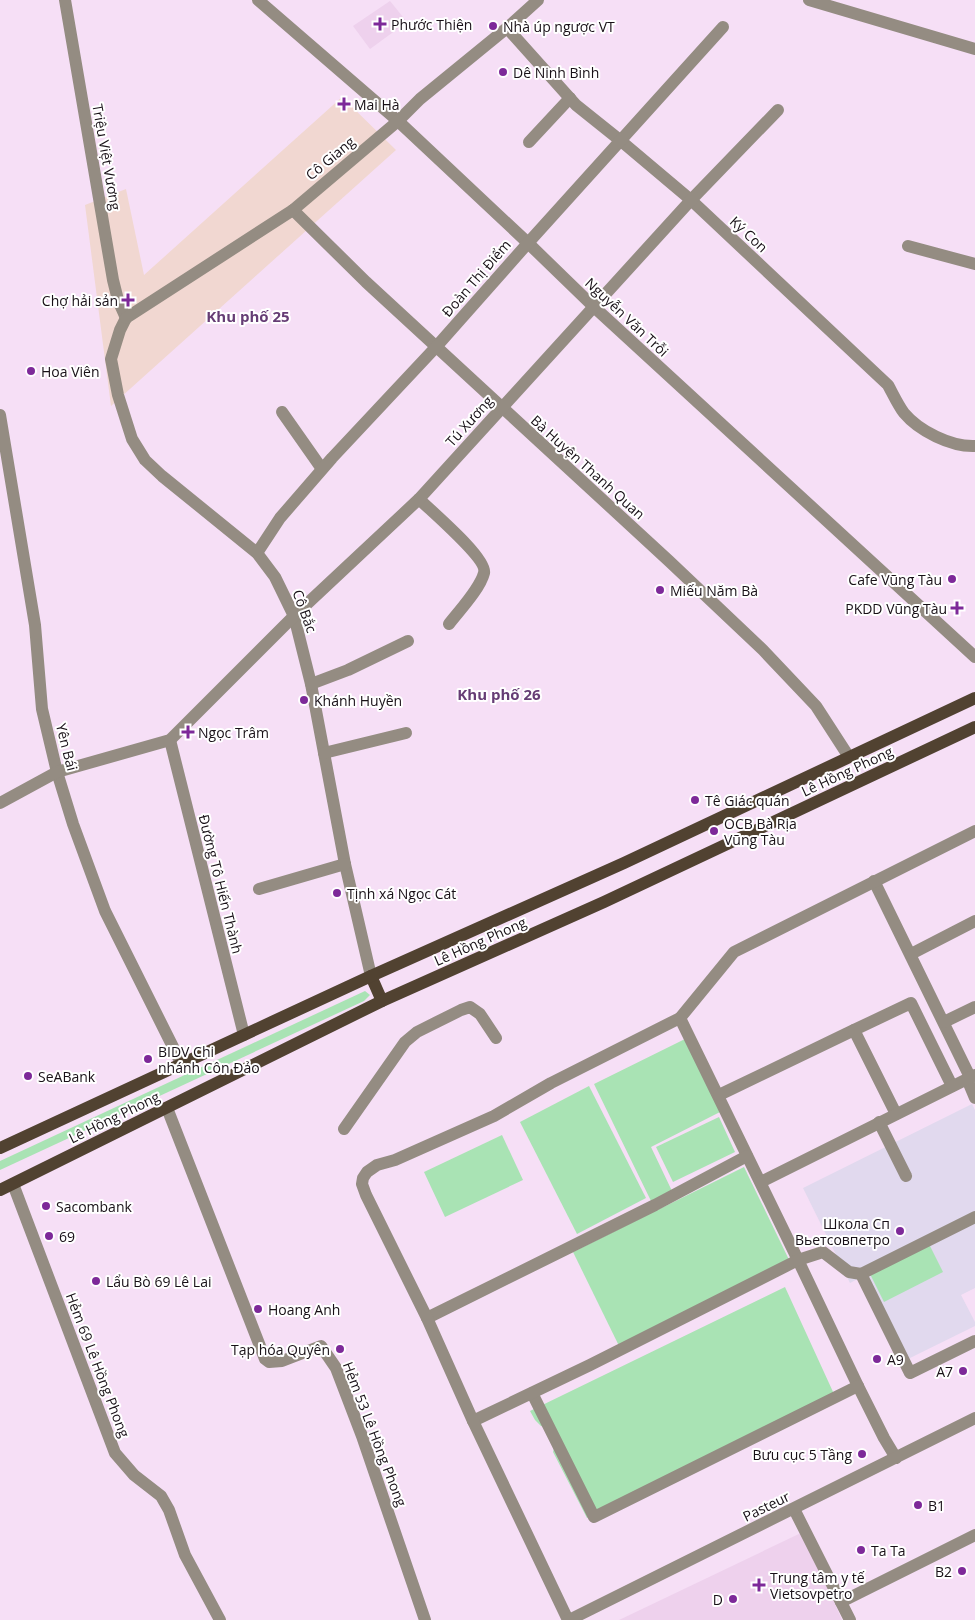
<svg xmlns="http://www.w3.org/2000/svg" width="975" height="1620" viewBox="0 0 975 1620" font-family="'Open Sans',sans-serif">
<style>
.commercial{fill:#f1d7d1}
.built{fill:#eed1ed}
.education{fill:#e1d9ee}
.green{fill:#a9e3b4}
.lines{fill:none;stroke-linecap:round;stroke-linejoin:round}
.minor{stroke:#948c82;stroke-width:12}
.major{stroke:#514231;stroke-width:12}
.poi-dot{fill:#7d2999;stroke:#fff;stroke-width:2}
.labels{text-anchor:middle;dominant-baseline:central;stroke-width:4;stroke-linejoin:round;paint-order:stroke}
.poi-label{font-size:14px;fill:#181017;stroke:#fff;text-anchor:start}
.street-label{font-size:14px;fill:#181017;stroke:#fff}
.neighbourhood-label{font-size:15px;font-weight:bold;fill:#663d75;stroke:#fff}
</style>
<rect width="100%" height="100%" fill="#f6dff6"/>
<polygon class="commercial" points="342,97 396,150 111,406 85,205 126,189 144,275"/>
<g class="built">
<polygon points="390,1 407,22 370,49 353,26"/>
<polygon points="803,1532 842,1620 619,1620"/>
</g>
<polygon class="education" points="972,1104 975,1110 975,1288 961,1295 975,1322 975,1326 908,1359 867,1274 850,1283 803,1188"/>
<g class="green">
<polygon points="365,991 370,995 364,1001 0,1170 0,1161"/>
<polygon points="687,1038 722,1111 651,1147 672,1191 651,1201 594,1084"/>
<polygon points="589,1086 646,1198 577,1234 520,1122"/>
<polygon points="719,1117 735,1152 673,1182 656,1147"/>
<polygon points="502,1135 523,1180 445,1217 424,1172"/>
<polygon points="744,1167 793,1268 622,1352 573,1252"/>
<polygon points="929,1244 943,1272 884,1302 870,1274"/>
<polygon points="785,1287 834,1394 587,1518 553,1452 556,1440 546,1427 541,1426 535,1420 530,1411"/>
</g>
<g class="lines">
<g class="minor">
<polyline points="65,0 113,280 118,300 126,318"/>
<polyline points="258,0 398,121 528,243 594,307 975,657"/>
<polyline points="809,0 975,49"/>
<path d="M507,28l69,77 45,36 70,59 197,185c5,9 10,20 16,28 15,18 47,34 71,33"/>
<polyline points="529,142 570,98"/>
<polyline points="293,210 366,282 669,561 763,650 816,706 849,757"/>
<polyline points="908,246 975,264"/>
<polyline points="126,318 120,330 111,359 118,395 132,439 145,460 162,476 257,553 275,577 294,616 311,684 345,864 371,976"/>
<polyline points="126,318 293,210 398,121 420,99 507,28 538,0"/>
<polyline points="282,412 322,469"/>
<polyline points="0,415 35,625 42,709 57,772 73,824 105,911 181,1063"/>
<path d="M419,499c12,12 69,60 65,74 -4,16 -25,38 -35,51"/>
<polyline points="257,553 280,518 332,458 436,347 528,243 723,27"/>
<polyline points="311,684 348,670 408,641"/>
<polyline points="170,740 244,1035"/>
<polyline points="324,753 406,733"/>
<polyline points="0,803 57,772 170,740 294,616 419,499 691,200 778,110"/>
<polyline points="874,881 970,1077"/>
<polyline points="259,889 345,864"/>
<polyline points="911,954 975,921"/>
<polyline points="680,1018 798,1260 858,1386 884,1438 896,1458"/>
<polyline points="944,1022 975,1007"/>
<polyline points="967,1079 975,1098"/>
<polyline points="719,1095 854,1030"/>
<polyline points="167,1108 265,1359 269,1362 282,1361 321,1346 336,1368 362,1436 425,1620"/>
<polyline points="896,1114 854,1030 911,1003 952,1086"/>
<polyline points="879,1122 906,1176"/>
<polyline points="344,1129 405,1042 417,1032 461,1010 470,1007 480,1014 496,1038"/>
<polyline points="761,1182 975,1075"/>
<polyline points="13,1184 115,1453 134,1475 161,1496 169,1510 185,1555 220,1620"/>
<polyline points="861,1274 975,1217"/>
<polyline points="427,1318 655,1205 747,1156"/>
<polyline points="532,1393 594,1517 858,1386"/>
<polyline points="473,1421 590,1365 798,1260 823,1252 849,1272 861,1274 910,1373 975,1341"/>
<polyline points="794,1509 850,1620"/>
<polyline points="841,1602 975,1535"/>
<polyline points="568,1620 473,1421 427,1318 366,1195 362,1184 363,1178 367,1172 377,1165 395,1160 494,1116 551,1083 680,1018 734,952 975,831"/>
<polyline points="569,1620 975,1418"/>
</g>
<g class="major">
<polyline points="371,976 382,1001"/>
<polyline points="0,1148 371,976 624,863 975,698"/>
<polyline points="0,1190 382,1001 604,902 975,727"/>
</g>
</g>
<g class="poi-dot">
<path d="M377.5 16.5h5v5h5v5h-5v5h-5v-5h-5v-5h5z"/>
<circle cx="493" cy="26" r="5"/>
<circle cx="503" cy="72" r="5"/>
<path d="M341.5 96.5h5v5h5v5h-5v5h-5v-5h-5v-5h5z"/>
<path d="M125.5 292.5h5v5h5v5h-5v5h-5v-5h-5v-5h5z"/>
<circle cx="31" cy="371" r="5"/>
<circle cx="952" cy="579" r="5"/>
<circle cx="660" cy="590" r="5"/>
<path d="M954.5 600.5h5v5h5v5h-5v5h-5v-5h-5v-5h5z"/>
<circle cx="304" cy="700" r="5"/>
<path d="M185.5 724.5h5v5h5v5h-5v5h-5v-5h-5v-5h5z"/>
<circle cx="695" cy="800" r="5"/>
<circle cx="714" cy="831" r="5"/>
<circle cx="337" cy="893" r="5"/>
<circle cx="148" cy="1059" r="5"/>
<circle cx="28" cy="1076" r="5"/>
<circle cx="46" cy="1206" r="5"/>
<circle cx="900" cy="1231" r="5"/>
<circle cx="49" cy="1236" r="5"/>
<circle cx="96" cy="1281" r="5"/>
<circle cx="258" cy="1309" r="5"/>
<circle cx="340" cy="1349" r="5"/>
<circle cx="877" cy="1359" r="5"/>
<circle cx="963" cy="1371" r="5"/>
<circle cx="862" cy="1454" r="5"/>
<circle cx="918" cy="1505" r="5"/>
<circle cx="861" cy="1550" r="5"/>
<circle cx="962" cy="1571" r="5"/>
<path d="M756.5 1577.5h5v5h5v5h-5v5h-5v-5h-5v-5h5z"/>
<circle cx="733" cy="1599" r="5"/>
</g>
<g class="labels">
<g class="poi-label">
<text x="391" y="24">Phước Thiện</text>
<text x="503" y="26">Nhà úp ngược VT</text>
<text x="513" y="72">Dê Ninh Bình</text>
<text x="354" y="104">Mai Hà</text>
<text x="118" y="300" text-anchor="end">Chợ hải sản</text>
<text x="41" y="371">Hoa Viên</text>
<text x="942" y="579" text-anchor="end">Cafe Vũng Tàu</text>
<text x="670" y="590">Miếu Năm Bà</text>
<text x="947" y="608" text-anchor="end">PKDD Vũng Tàu</text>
<text x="314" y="700">Khánh Huyền</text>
<text x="198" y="732">Ngọc Trâm</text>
<text x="705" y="800">Tê Giác quán</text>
<text x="724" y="823">OCB Bà Rịa<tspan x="724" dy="16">Vũng Tàu</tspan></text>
<text x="347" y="893">Tịnh xá Ngọc Cát</text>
<text x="158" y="1051">BIDV Chi<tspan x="158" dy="16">nhánh Côn Đảo</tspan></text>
<text x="38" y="1076">SeABank</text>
<text x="56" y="1206">Sacombank</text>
<text x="890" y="1223" text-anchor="end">Школа Сп<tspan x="890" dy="16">Вьетсовпетро</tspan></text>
<text x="59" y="1236">69</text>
<text x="106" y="1281">Lẩu Bò 69 Lê Lai</text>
<text x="268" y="1309">Hoang Anh</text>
<text x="330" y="1349" text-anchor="end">Tạp hóa Quyên</text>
<text x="887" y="1359">A9</text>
<text x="953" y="1371" text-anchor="end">A7</text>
<text x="852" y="1454" text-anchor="end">Bưu cục 5 Tầng</text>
<text x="928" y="1505">B1</text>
<text x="871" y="1550">Ta Ta</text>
<text x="952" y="1571" text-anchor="end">B2</text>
<text x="770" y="1577">Trung tâm y tế<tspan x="770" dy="16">Vietsovpetro</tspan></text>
<text x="723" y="1599" text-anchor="end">D</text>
</g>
<g class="street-label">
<text transform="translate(107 157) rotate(80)">Triệu Việt Vương</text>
<text transform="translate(330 158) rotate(-40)">Cô Giang</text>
<text transform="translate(749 234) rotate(43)">Ký Con</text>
<text transform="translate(476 278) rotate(-49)">Đoàn Thị Điểm</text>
<text transform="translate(627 317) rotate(43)">Nguyễn Văn Trỗi</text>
<text transform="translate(469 421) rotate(-48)">Tú Xương</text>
<text transform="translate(588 467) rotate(42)">Bà Huyện Thanh Quan</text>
<text transform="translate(305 611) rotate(70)">Cô Bắc</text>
<text transform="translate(67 747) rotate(76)">Yên Bái</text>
<text transform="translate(847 771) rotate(-25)">Lê Hồng Phong</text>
<text transform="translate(221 884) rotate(76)">Đường Tô Hiến Thành</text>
<text transform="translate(480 941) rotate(-24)">Lê Hồng Phong</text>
<text transform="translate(114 1117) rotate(-26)">Lê Hồng Phong</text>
<text transform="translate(98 1365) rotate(69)">Hẻm 69 Lê Hồng Phong</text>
<text transform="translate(375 1434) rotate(69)">Hẻm 53 Lê Hồng Phong</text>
<text transform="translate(766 1506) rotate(-26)">Pasteur</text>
</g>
<g class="neighbourhood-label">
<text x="248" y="316">Khu phố 25</text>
<text x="499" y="694">Khu phố 26</text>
</g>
</g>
</svg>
